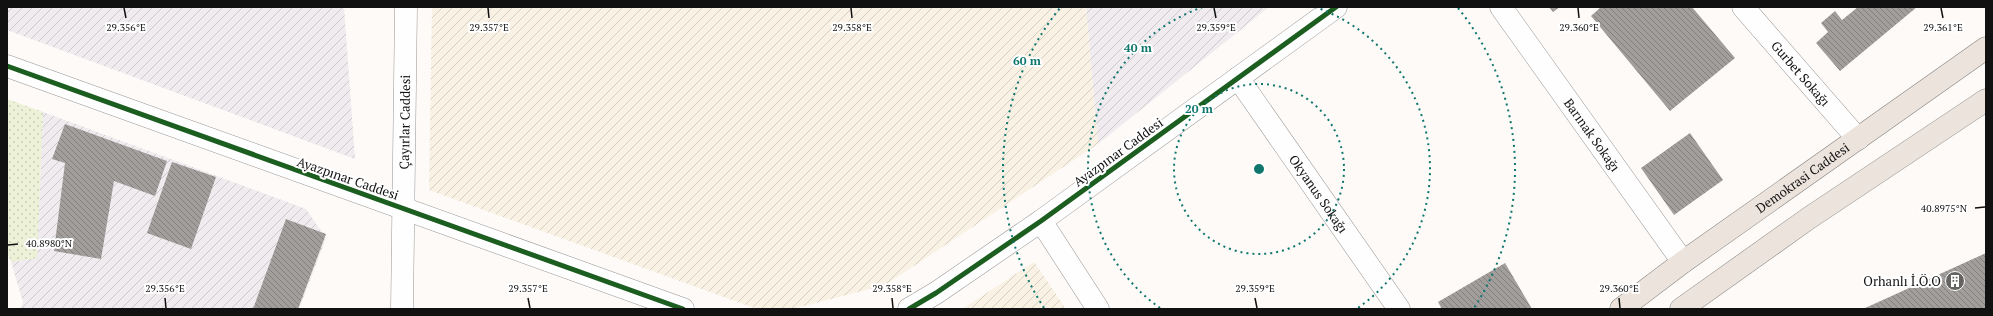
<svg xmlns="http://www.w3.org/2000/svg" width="1993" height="316" viewBox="0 0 1993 316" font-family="'PT Serif',serif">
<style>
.industrial{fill:url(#industrial-furrows)}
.farmland{fill:url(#farmland-furrows)}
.grass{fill:url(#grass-dots)}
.building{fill:url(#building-back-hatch)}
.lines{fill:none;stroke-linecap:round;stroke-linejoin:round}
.minor-casing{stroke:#979695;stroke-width:23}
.tertiary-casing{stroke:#979695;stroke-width:23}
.primary-casing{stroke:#858382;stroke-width:23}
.minor{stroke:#fffefe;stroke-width:22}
.tertiary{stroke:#fffefe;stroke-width:22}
.primary{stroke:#ece4dc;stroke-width:22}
.cycleway-casing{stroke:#fff;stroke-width:8}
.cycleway{stroke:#1b5e20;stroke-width:5}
.ticks{fill:none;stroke:#111;stroke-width:1.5}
.ring{fill:none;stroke:#0f766e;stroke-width:2;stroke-dasharray:2 4}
.labels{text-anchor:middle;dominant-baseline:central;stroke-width:4;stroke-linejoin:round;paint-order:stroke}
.street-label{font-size:13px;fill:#111;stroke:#fff}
.poi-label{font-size:13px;fill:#111;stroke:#fff;text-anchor:end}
.ticks-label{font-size:10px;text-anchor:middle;fill:#111;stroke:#fff;stroke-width:4;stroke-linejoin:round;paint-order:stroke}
.centre{fill:#0f766e;stroke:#fff;stroke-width:2}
.ring-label{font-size:12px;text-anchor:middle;font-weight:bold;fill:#0f766e;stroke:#fff;stroke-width:4;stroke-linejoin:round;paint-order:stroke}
</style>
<defs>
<pattern id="industrial-furrows" width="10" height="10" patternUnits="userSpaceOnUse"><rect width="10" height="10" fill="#efebee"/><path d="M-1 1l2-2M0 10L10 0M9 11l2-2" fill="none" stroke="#ccc8cb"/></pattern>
<pattern id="farmland-furrows" width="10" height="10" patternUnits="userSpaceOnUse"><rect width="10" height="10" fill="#f8f1e4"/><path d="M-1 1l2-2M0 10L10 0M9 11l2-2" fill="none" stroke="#d4cec3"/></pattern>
<pattern id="grass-dots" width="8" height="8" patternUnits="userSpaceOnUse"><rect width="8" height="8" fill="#ecf1d8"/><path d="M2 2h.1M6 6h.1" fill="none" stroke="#c9ceb8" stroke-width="1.8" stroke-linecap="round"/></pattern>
<pattern id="building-back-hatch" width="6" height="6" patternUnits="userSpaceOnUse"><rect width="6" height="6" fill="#a19e9c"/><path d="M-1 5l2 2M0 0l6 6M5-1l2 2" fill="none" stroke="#827f7e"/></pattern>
</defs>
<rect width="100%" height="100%" fill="#fdfaf7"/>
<g class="industrial">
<polygon points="7,7 344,7 355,159 7,30"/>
<polygon points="1086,7 1269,7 1098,144"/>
<polygon points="43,112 306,209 326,238 299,309 20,309 23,302 11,262 37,258"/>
</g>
<g class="farmland">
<polygon points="432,7 1086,7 1098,144 885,285 793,309 757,309 429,190"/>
<polygon points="1034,262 1066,309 962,309"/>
</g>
<polygon class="grass" points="7,99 43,112 37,258 11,262 7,251"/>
<g class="building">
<polygon points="1549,7 1560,7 1553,12"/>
<polygon points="1601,7 1692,7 1735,58 1670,111 1591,16"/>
<polygon points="1858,7 1917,7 1840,71 1816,43 1828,32 1821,23 1835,11 1842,20"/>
<polygon points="65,124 167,161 155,196 114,181 101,259 54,251 65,163 52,159"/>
<polygon points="1690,133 1723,180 1674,215 1641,168"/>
<polygon points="172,162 216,177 191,249 147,233"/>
<polygon points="286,219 326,234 298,309 253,309"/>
<polygon points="1986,253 1986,309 1863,309"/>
<polygon points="1505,263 1532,309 1442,309 1438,302"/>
</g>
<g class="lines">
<g class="minor-casing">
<g id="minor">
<path id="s1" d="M1501,7l182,255"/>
<path id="s2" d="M1743,7l115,132"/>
<path id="s3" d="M1238,78l161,231"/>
<polyline points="1041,221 1098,309"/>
<path id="s4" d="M402,309l4,-302"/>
</g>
</g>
<g class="tertiary-casing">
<g id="tertiary">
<path d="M7,66c225,82 450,164 676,243"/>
<polyline points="909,309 936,293 1041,221 1336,7"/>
</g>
</g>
<g class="primary-casing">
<g id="primary">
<path id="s5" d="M1621,309l62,-47 303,-214"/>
<polyline points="1681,309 1809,218 1986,100"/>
</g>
</g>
<use href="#minor" class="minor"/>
<use href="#tertiary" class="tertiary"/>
<use href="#primary" class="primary"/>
<g class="cycleway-casing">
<g id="cycleway">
<path d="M7,66c225,82 450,164 676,243"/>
<polyline points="909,309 936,293 1041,221 1336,7"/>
</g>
</g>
<use href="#cycleway" class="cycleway"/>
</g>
<path class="ticks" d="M124,8l2,10M488,8l1,10M851,8l1,10M1214,8l2,10M1578,8l1,10M1941,8l2,10M1975,208l10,-1M8,245l10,-1M165,298l1,10M528,298l2,10M892,298l1,10M1255,298l2,10M1619,298l1,10"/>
<g class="ring">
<circle cx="1259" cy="169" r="85"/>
<path d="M1160 308A171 171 0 0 1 1203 7M1315 7A171 171 0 0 1 1358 308"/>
<path d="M1044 308A256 256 0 0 1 1060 8M1458 8A256 256 0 0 1 1474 308"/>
</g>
<defs>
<g id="building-disc" transform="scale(1)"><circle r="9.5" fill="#646362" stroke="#fff"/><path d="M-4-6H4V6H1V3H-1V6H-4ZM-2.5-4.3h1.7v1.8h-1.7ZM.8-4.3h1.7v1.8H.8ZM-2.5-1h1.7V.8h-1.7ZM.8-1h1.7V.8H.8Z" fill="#fff"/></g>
</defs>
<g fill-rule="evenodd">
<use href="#building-disc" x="1955" y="281"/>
</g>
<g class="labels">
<g class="street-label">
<text stroke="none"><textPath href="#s2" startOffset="88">Gurbet Sokağı</textPath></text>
<text stroke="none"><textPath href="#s4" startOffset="187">Çayırlar Caddesi</textPath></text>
<text stroke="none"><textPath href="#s1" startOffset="157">Barınak Sokağı</textPath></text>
<text transform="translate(1118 152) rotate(-36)">Ayazpınar Caddesi</text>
<text transform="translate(348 178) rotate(19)">Ayazpınar Caddesi</text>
<text stroke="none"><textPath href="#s5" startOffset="224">Demokrasi Caddesi</textPath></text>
<text stroke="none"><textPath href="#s3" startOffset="141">Okyanus Sokağı</textPath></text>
</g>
<g class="poi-label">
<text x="1941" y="281">Orhanlı İ.Ö.O</text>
</g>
</g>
<g class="ticks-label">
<text x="126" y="31">29.356°E</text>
<text x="489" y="31">29.357°E</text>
<text x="852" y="31">29.358°E</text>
<text x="1216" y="31">29.359°E</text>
<text x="1579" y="31">29.360°E</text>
<text x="1943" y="31">29.361°E</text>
<text x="1944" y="212">40.8975°N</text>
<text x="49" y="247">40.8980°N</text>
<text x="165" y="292">29.356°E</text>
<text x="528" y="292">29.357°E</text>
<text x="892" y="292">29.358°E</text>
<text x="1255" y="292">29.359°E</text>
<text x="1619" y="292">29.360°E</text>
</g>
<circle cx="1259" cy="169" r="6" class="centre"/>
<g class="ring-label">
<text x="1138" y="52">40 m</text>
<text x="1027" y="65">60 m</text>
<text x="1199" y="113">20 m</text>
</g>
<rect width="1993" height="316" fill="none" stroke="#111111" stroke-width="16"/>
</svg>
